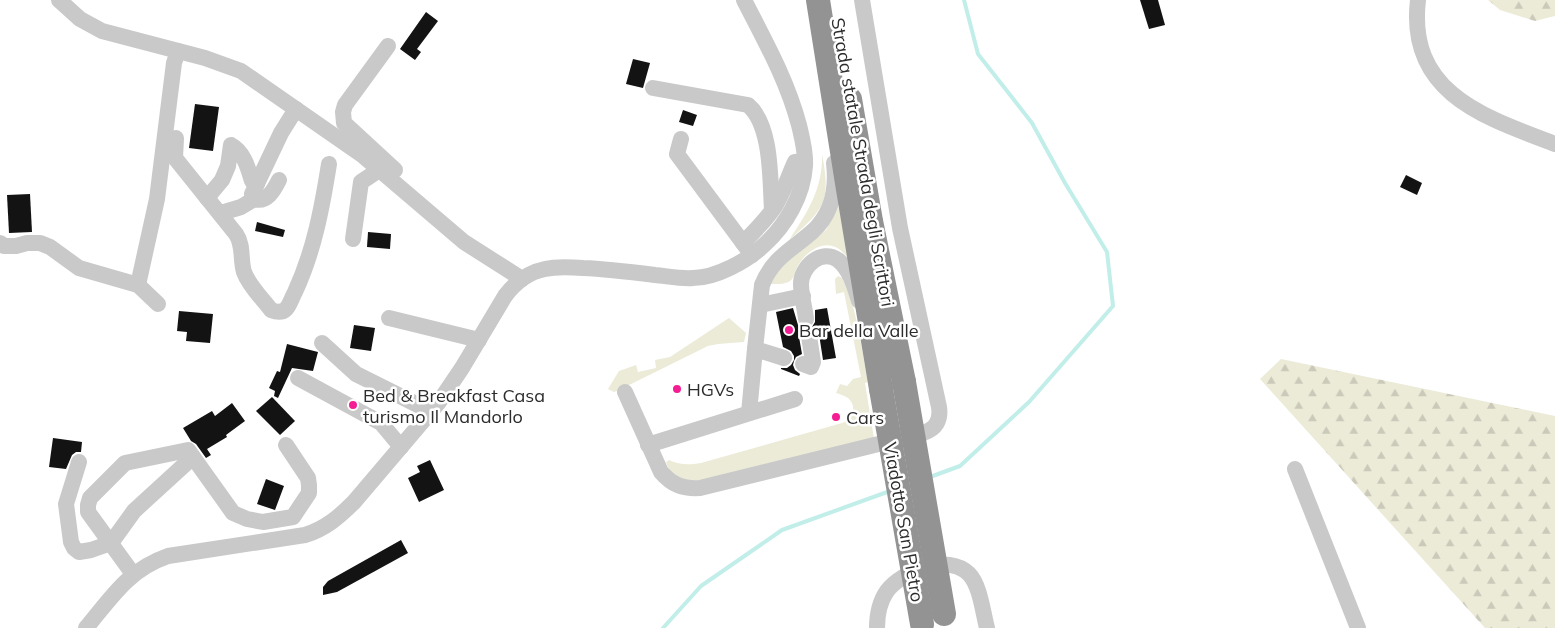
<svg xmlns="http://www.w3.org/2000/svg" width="1555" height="628" viewBox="0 0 1555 628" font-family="Mulish,sans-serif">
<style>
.green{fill:#ecebd8}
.forest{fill:url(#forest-firs)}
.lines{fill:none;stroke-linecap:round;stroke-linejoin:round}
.stream{stroke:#c2eeea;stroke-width:4}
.building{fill:#131313}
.minor{stroke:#c9c9c9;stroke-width:16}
.highway{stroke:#939393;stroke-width:24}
.highway-bridge{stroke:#939393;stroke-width:24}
.poi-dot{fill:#f41d93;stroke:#fff;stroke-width:2}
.labels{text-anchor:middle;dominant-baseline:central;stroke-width:5;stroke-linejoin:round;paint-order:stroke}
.street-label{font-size:18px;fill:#2c2c2c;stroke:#fff}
.poi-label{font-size:18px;fill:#2c2c2c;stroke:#fff;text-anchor:start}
</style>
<defs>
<pattern id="forest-firs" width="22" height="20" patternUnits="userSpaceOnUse" patternTransform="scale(1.25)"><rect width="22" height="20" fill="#ecebd8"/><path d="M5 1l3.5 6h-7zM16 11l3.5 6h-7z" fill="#cbcaba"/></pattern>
</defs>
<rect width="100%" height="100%" fill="#fff"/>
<g class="green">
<path d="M822,154c9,47 3,55 -33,86 19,-28 34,-52 33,-86z"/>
<path d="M839,206h6l5,55c-3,-4 -7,-9 -11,-12 -15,-10 -32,2 -40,15 -4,5 -4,14 -9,17 -5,4 -14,3 -20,3l9,-16 47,-38z"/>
<path d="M838,276l4,2c16,32 19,69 26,104l-3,1 9,56 -178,45c-14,-3 -25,-6 -30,-22l3,-2c11,5 19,5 32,3l141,-40c10,-4 16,-16 6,-25 -3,-2 -8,-4 -12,-5l4,-9 7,2 6,-7 8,-2 -17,-85 -8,2 -1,-15z"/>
<polygon points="729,318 746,333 744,342 718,344 708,346 617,391 614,392 608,389 619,371 636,365 638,372 656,368 655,360 670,357"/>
</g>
<g class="forest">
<polygon points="1488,0 1555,0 1555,16 1535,21 1500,10"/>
<polygon points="1281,359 1555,416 1555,628 1485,628 1260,379"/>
</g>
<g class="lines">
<g class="stream">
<polyline points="930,477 960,466 1029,402 1113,306 1107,252 1065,183 1032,123 978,54 964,0"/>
<polyline points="663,628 701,586 782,530 890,491"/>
</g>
</g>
<g class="building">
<polygon points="1140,0 1158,0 1165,25 1149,29"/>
<polygon points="426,12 438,21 417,49 421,52 415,60 400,49"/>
<polygon points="633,59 650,63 643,88 626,84"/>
<polygon points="195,104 219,107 213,151 189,148"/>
<polygon points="683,110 697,115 693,126 679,122"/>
<polygon points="1406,175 1422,183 1417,195 1400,187"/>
<polygon points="30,194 32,232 9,233 7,195"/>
<polygon points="257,222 285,230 283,237 255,231"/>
<polygon points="368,232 391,234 390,249 367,247"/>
<polygon points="793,308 798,325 803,328 800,332 799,337 802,354 796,357 794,361 793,365 795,370 800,374 799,376 781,369 781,368 787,368 791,365 794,360 794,356 791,351 783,347 776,312"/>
<polygon points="827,308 836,358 823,360 819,334 816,329 812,327 815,322 815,310"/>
<polygon points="179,311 213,314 210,343 186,341 187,332 177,331"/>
<polygon points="354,325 375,328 371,351 350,348"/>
<polygon points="287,344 318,352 313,371 292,368 278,398 274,396 275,391 269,388 277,371 280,372"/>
<polygon points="272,397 295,421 280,435 256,411"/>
<polygon points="232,403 245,421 226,435 227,437 207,449 211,455 206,458 196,444 191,441 183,428 212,411 215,416"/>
<polygon points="53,438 82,442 81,452 76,452 72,455 66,469 49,467"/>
<polygon points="430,460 444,490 419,502 408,478 420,472 417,466"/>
<polygon points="266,479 284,486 275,510 257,504"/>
<polygon points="401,540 408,553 337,592 323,595 323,587 328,581"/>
</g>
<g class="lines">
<g class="minor">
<polyline points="59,0 80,19 102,31 205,58 241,71 362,155 464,242 522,279"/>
<path d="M1418,0c-11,93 66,117 137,144"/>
<polyline points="388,46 345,105 343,112 344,123 395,170"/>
<path d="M653,88l95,17c24,20 22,75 24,105"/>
<path d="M176,138l-1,20 61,76c8,12 4,25 8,38 5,14 18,26 27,38 5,2 11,3 15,-1 4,-4 6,-12 9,-17 19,-41 27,-84 34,-128"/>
<polyline points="681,139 677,154 752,255"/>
<path d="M279,180c-5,10 -12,23 -25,19l-2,-5 29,-61 15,-24"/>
<path d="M207,198l15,-18 6,-14 3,-21c13,7 17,23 21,36l5,3"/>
<polyline points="221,213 241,207 254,199"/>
<polyline points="353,239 361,182 379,170"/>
<polyline points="0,243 4,246 16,246 27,243 40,243 50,247 79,268 138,285 158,304"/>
<path d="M743,243c11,-11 22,-22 31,-35 9,-14 14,-31 21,-46l10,-1"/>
<polyline points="138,285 157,199 174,63 178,51"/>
<polyline points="760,305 803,296"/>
<polyline points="389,318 479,340"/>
<path d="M806,319c-1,-11 -5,-23 -5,-35 0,-17 20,-36 37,-24 12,9 17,28 21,41"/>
<polyline points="322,343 356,374 422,407 429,414"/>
<path d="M784,358l-29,-9 7,-64c11,-28 30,-35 51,-54 19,-18 24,-43 21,-68"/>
<polyline points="803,364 811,367 813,362 809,336"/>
<polyline points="298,378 381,423 401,447"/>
<path d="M625,392l36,80c11,13 22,17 39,16l223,-55c13,-4 18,-13 16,-26l-39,-179 -38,-228"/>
<polyline points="749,413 755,349"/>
<polyline points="648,445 795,399"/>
<polyline points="79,462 66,504 71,542 74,548 79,552 91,550 111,543 134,511 193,457"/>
<polyline points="1295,469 1358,628"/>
<polyline points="133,574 88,512 88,505 90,498 125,463 188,450 233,513 247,519 263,522 293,517 309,493 309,485 308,478 286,445"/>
<path d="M86,628c26,-31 42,-58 82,-72l137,-21c20,-6 34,-18 49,-33l85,-100 23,-34 43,-72c10,-13 24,-24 40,-27 12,-3 26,-2 38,-1 24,1 48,4 72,7 12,1 25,4 38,3 23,0 54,-17 71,-33 22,-20 39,-49 41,-79 1,-14 -3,-28 -6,-41 -12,-45 -34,-84 -55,-125"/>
<path d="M877,628c0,-12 3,-27 10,-37 15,-20 61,-38 82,-17 11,11 14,39 18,54"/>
</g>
<g class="highway">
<polyline points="818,0 847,183 881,389"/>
<polyline points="850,99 871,221 904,382"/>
</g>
<g class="highway-bridge">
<polyline points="904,382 944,614"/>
<polyline points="881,389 922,624"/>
</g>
</g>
<g class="poi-dot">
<circle cx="789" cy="330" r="5"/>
<circle cx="677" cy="389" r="5"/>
<circle cx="353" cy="405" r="5"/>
<circle cx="836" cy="417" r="5"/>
</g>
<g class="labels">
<g class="street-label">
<text transform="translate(863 162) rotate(80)">Strada statale Strada degli Scrittori</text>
<text transform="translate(904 522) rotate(80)">Viadotto San Pietro</text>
</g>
<g class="poi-label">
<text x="799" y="330">Bar della Valle</text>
<text x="687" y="389">HGVs</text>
<text x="363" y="395">Bed &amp; Breakfast Casa<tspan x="363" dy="21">turismo Il Mandorlo</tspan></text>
<text x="846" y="417">Cars</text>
</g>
</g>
</svg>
